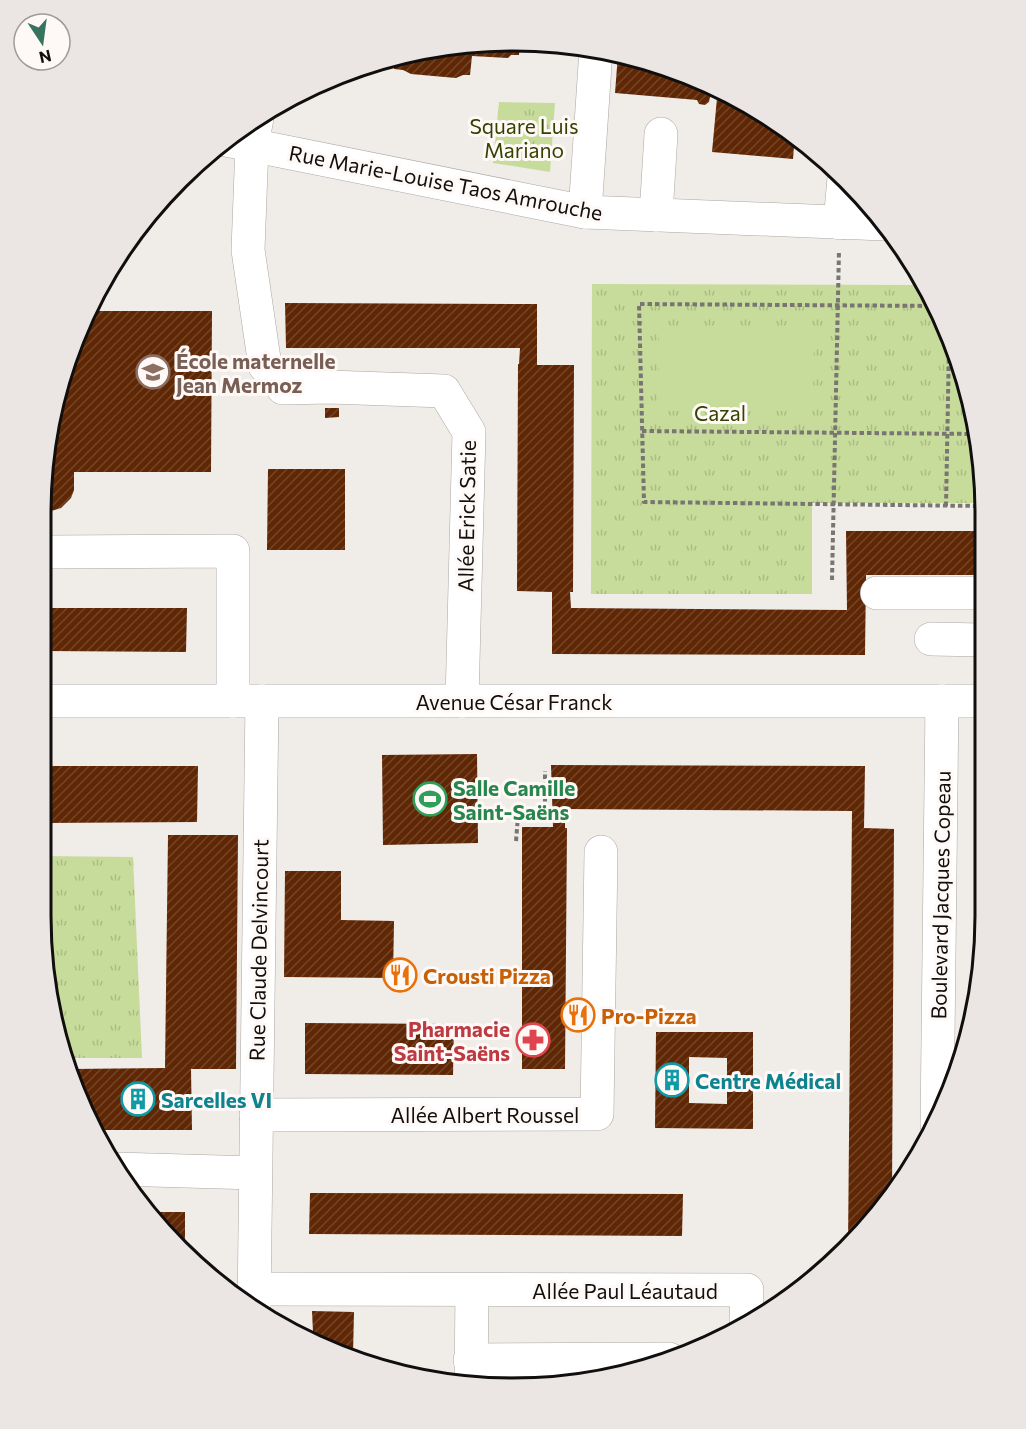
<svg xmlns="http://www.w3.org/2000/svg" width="1026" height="1429" viewBox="0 0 1026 1429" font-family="Commissioner,sans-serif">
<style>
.grass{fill:url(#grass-tufts)}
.pitch{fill:#c7dc9b}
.building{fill:url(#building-hatch);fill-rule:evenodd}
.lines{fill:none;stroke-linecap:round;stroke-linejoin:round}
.minor-casing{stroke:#aba7a4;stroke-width:34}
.path{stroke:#787573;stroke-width:4;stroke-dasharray:4.5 3;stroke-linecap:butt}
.minor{stroke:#fff;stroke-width:33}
.labels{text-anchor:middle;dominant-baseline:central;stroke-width:6;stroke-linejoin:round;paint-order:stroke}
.park-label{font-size:21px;fill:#334200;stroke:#fef9f6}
.street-label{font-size:21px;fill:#110f0e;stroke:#fef9f6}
.education-label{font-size:21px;font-weight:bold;fill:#785e54;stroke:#fef9f6;text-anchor:start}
.leisure-label{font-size:21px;font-weight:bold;fill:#27864d;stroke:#fef9f6;text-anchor:start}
.food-label{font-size:21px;font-weight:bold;fill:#c56008;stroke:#fef9f6;text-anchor:start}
.health-label{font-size:21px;font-weight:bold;fill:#be3a42;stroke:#fef9f6;text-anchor:end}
.culture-label{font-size:21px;font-weight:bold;fill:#0d838f;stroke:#fef9f6;text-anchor:start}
.rim{fill:none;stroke:#110f0e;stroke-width:3}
</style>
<defs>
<pattern id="grass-tufts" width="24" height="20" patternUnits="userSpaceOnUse" patternTransform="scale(1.5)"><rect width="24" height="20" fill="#c7dc9b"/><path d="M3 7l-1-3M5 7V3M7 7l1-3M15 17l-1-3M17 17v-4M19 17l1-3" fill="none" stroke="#aabc84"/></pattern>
<pattern id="building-hatch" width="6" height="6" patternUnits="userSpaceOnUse" patternTransform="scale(1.5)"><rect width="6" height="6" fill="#602705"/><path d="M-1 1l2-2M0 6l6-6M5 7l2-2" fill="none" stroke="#724429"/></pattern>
</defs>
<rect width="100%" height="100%" fill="#f0ece8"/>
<g class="grass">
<polygon points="499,102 555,103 550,172 493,163"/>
<polygon points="592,284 924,285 937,304 981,451 982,503 812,503 812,594 591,594"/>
<polygon points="42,856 133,857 142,1058 65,1058 57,1039 41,916"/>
</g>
<polygon class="pitch" points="659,327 814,327 813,411 658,411"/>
<g class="building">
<polygon points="520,42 519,55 511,55 508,58 472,56 470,75 463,75 456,78 411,74 403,70 394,69 395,58 452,45"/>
<polygon points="618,54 636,57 722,89 795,134 793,159 712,152 717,98 710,97 709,102 705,105 699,104 697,100 615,93"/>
<polygon points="285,303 537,304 537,365 574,365 573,592 570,592 571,608 847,610 846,531 982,531 982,575 866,575 865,655 552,654 552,592 517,591 518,364 519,364 520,348 286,348"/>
<polygon points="91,311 212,311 211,472 74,472 74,490 71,498 61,508 48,512 50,420"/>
<polygon points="325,408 339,408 339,417 325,418"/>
<polygon points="268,469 345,469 345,550 267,550"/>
<polygon points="46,608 187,608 186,652 45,651"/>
<polygon points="477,754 478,843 383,845 382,755"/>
<polygon points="551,765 865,766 864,828 894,829 892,1196 848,1247 852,811 565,809 565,828 567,828 565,1069 522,1069 522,827 553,827"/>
<polygon points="43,766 198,766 197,822 42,823"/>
<polygon points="168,835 238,835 236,1069 191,1069 192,1130 98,1130 71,1069 165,1068"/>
<polygon points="285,871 341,871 341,920 394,921 393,978 284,977"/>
<polygon points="305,1023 454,1024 453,1075 305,1074"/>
<path d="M656,1032h97v97l-98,-1zM689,1057l38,1v46l-38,-1z"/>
<polygon points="310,1193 683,1194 682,1236 309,1234"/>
<polygon points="150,1212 185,1212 185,1252 163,1227"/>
<polygon points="312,1311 354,1312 353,1355 304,1340 299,1337 299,1332 313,1332"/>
</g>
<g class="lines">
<g class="minor-casing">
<g id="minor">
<polyline points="257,118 252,145 248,250 265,366 283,388 329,387 444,391 469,432 462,701"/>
<polyline points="226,140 585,212 884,224"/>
<polyline points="585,212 596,50"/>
<polyline points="656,215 661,134"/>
<polyline points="840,223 844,178"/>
<polyline points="47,552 233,551 233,701"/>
<polyline points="877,593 982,593"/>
<polyline points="931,639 983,640"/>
<polyline points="44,701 983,701"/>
<polyline points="256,1115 597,1114 601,852"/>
<polyline points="937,1125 942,701"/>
<polyline points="116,1169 255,1173"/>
<polyline points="254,1289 747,1290 746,1320"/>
<polyline points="254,1306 262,701"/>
<polyline points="470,1360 669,1359"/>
<polyline points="471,1384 472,1290"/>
</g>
</g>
<g class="path">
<polyline points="937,306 639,304 644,502 982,506"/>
<polyline points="642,431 976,434"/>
<polyline points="946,506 949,346"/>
<polyline points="832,580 839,250"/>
<polyline points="516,841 518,816 545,817 545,771"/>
</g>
<use href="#minor" class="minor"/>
</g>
<defs>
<g id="school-ring" transform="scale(1.725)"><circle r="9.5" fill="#fef9f6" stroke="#8d6e63" stroke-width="1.5"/><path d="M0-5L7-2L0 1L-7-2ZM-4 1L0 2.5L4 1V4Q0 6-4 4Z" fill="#8d6e63"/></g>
<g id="stadium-ring" transform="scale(1.725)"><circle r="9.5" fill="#fef9f6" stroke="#2e9e5b" stroke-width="1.5"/><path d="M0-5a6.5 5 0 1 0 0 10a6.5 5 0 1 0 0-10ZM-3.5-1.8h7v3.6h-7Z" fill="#2e9e5b"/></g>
<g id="restaurant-ring" transform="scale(1.725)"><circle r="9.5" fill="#fef9f6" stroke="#e8710a" stroke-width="1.5"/><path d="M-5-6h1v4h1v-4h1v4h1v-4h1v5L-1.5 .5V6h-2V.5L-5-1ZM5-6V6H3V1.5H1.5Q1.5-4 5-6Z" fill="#e8710a"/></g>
<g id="pharmacy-ring" transform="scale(1.725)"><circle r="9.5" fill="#fef9f6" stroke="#e0444e" stroke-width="1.5"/><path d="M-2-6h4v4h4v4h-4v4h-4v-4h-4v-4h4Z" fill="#e0444e"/></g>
<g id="building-ring" transform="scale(1.725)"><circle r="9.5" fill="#fef9f6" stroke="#0f9aa8" stroke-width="1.5"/><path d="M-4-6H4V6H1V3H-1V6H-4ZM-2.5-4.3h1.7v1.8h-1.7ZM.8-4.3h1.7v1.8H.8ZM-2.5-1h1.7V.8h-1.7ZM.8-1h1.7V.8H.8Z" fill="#0f9aa8"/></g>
</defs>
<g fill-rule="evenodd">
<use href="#school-ring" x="153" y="372"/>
<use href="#stadium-ring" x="430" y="799"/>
<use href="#restaurant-ring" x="400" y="975"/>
<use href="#restaurant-ring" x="578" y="1015"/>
<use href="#pharmacy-ring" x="533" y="1040"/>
<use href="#building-ring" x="672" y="1080"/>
<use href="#building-ring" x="138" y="1099"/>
</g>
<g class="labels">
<g class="park-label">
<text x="524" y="125">Square Luis<tspan x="524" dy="24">Mariano</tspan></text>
<text x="720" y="412">Cazal</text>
</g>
<g class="street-label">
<text transform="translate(446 182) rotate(11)">Rue Marie-Louise Taos Amrouche</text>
<text transform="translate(466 516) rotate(-89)">Allée Erick Satie</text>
<text x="514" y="701">Avenue César Franck</text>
<text transform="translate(940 895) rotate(-89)">Boulevard Jacques Copeau</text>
<text transform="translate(258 950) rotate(-89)">Rue Claude Delvincourt</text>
<text x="485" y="1114">Allée Albert Roussel</text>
<text x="625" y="1290">Allée Paul Léautaud</text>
</g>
<g class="education-label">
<text x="176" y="360">École maternelle<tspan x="176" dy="24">Jean Mermoz</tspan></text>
</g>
<g class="leisure-label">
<text x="453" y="787">Salle Camille<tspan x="453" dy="24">Saint-Saëns</tspan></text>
</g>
<g class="food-label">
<text x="423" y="975">Crousti Pizza</text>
<text x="601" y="1015">Pro-Pizza</text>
</g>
<g class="health-label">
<text x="510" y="1028">Pharmacie<tspan x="510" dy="24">Saint-Saëns</tspan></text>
</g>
<g class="culture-label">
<text x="695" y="1080">Centre Médical</text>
<text x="161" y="1099">Sarcelles VI</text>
</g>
</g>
<path d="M0 0H1026V1429H0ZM513 51H513A462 462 0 0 1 975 513V916A462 462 0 0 1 513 1378H513A462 462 0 0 1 51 916V513A462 462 0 0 1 513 51Z" fill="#ebe6e3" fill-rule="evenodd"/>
<path class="rim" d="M513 51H513A462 462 0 0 1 975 513V916A462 462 0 0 1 513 1378H513A462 462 0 0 1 51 916V513A462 462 0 0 1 513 51Z"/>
<g transform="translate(42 42) rotate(167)"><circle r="28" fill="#fef9f6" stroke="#9f9b99" stroke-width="1.5"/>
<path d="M0-4.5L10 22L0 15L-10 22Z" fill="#367460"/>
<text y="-9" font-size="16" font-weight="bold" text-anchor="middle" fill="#110f0e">N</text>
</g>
</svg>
